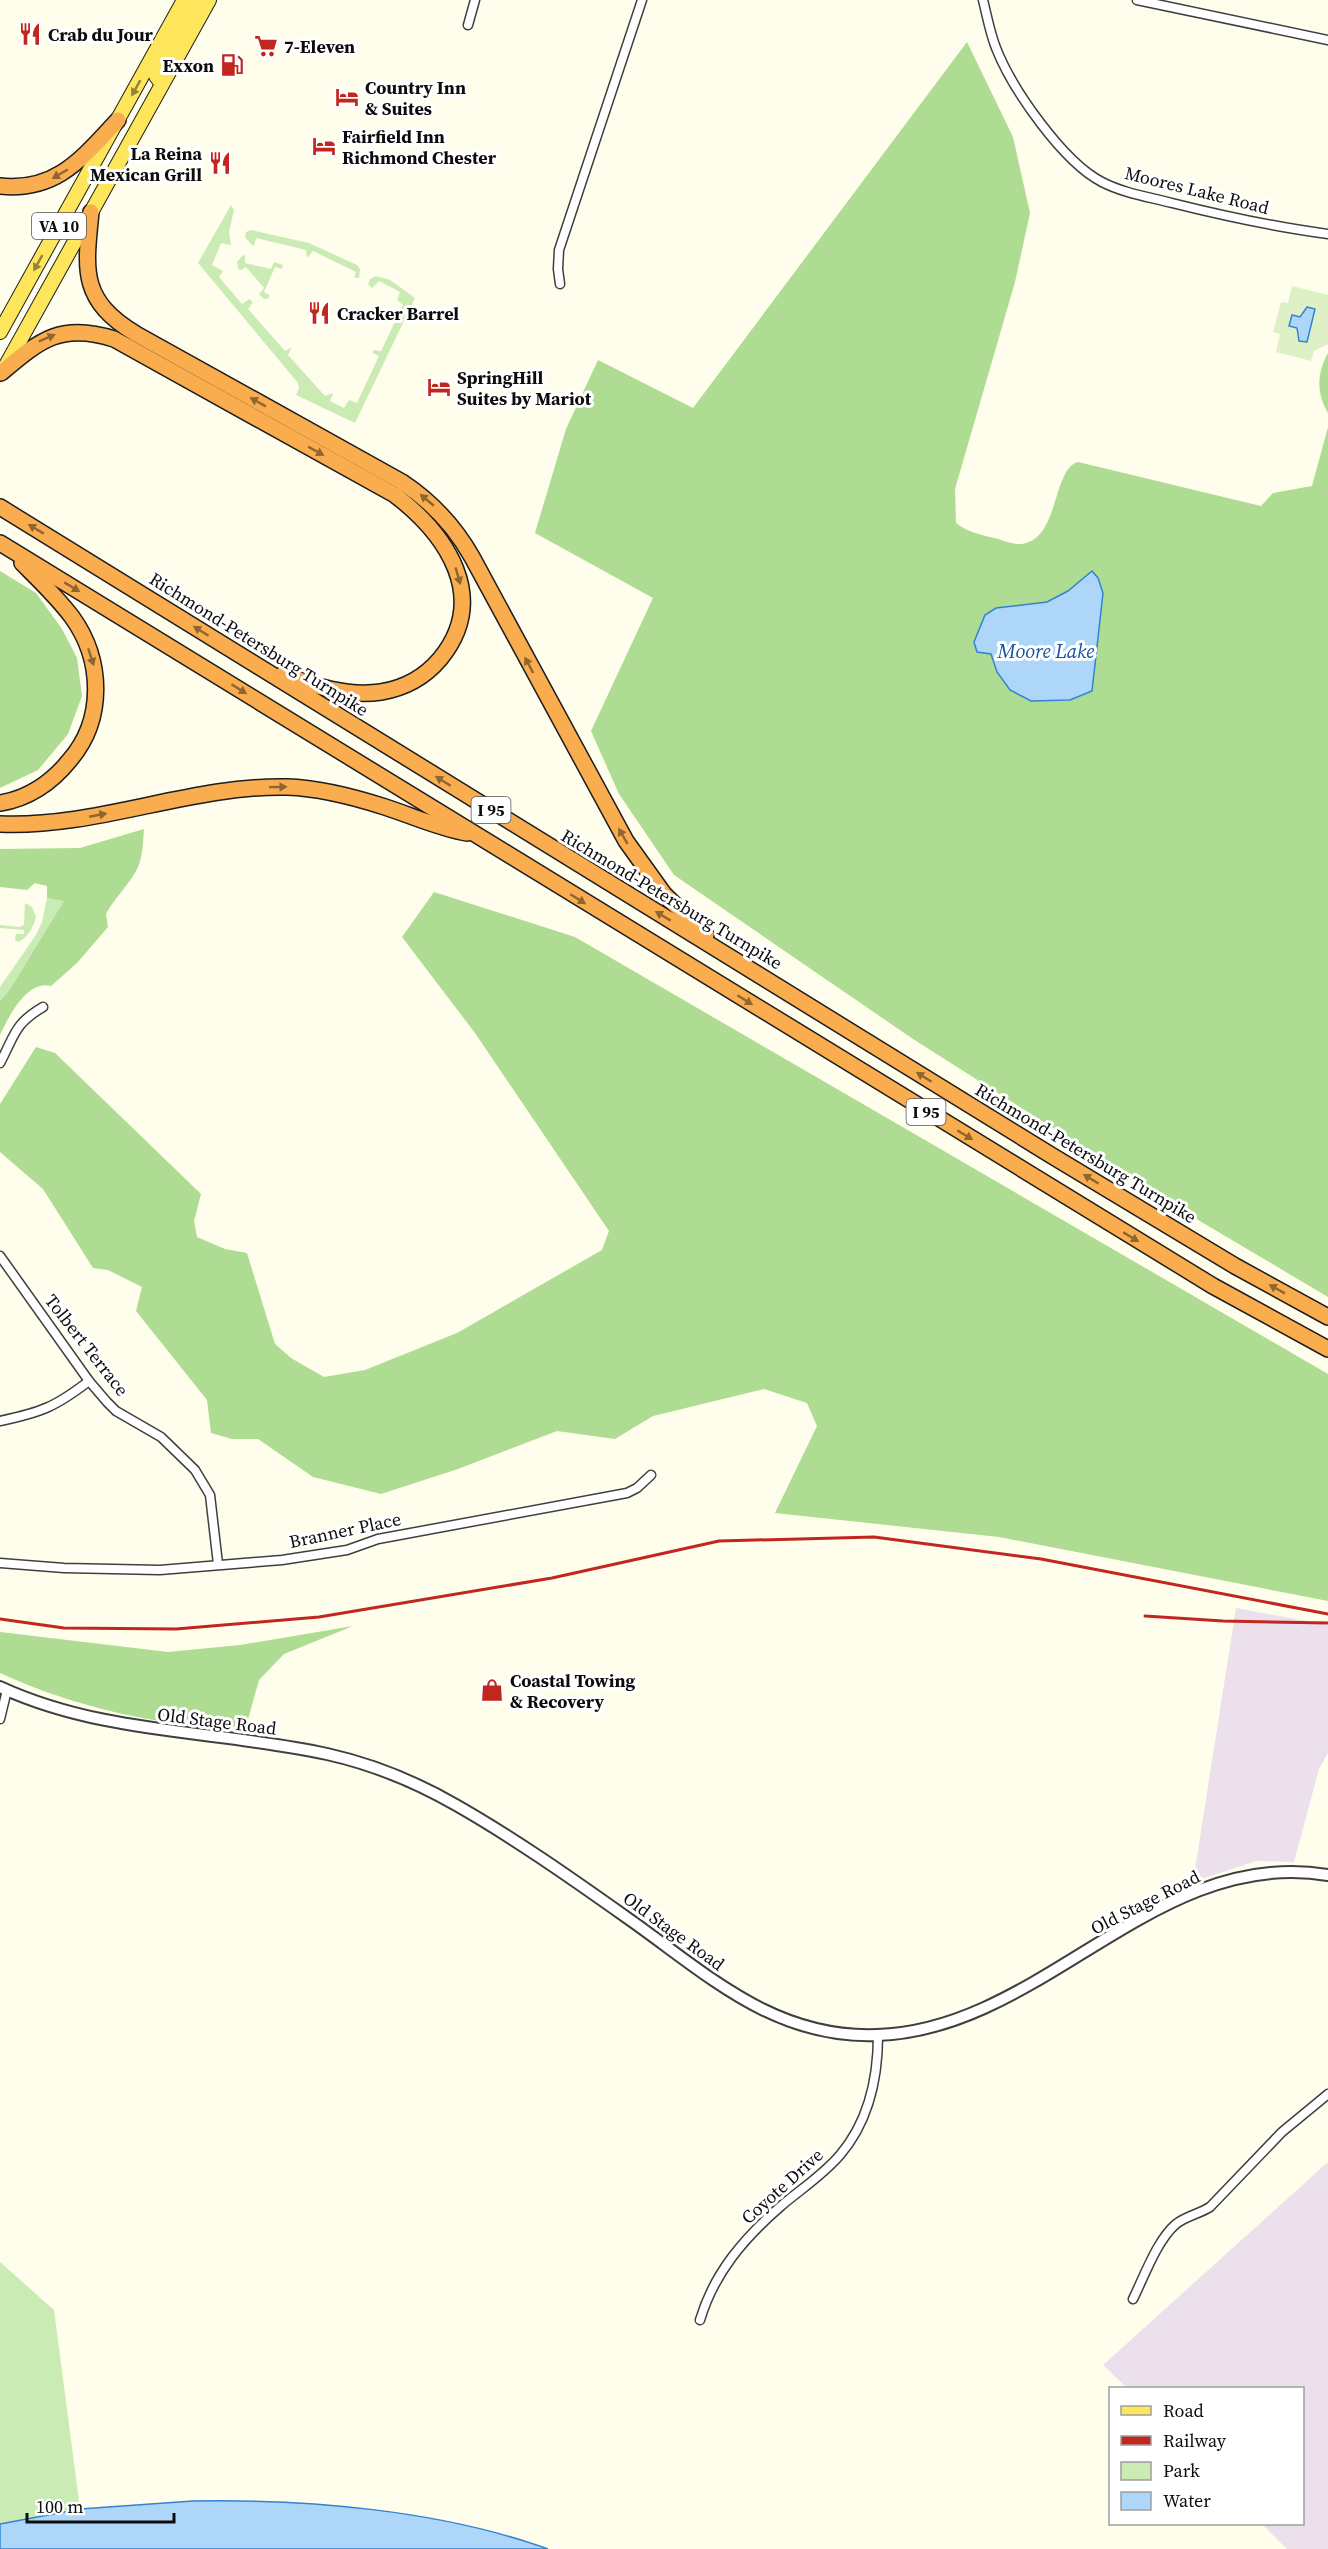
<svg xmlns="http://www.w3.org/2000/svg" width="1328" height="2549" viewBox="0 0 1328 2549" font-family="'Source Serif 4',serif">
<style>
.industrial{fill:#ebe0ec}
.green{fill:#cbebb4}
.forest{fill:#addc92}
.pitch{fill:#def1c6}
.water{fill:#aed6f9;stroke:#3284d3;stroke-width:1.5}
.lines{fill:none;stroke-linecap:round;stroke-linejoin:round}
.minor-casing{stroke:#3f3f3f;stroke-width:11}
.tertiary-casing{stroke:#3f3f3f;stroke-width:14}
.primary-casing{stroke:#1d1d1d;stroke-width:16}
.motorway-casing{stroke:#1d1d1d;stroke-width:18}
.minor{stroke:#fff;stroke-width:8}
.tertiary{stroke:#fff;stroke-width:10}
.primary{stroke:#fee65c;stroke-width:14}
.motorway{stroke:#faad4e;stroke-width:15}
.rail{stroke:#c1261f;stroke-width:3}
.oneway{fill:#918438}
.oneway2{fill:#8f6530}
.labels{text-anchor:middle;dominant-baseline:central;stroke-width:6;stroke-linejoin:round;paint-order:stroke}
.shield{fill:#fff;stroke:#555;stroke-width:1.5}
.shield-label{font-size:16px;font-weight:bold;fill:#0c0c0c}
.poi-label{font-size:18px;font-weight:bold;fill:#0c0c0c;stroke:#fff;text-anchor:start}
.street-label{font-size:18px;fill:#0c0c0c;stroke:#fff}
.water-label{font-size:20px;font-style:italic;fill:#1155a2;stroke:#fff}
</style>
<rect width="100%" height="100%" fill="#fffdeb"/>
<g class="industrial">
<polygon points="1236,1608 1328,1625 1328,1753 1319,1769 1294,1862 1256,1861 1193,1882"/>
<polygon points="1328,2162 1328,2549 1287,2549 1262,2524 1302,2524 1302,2388 1127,2388 1103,2365"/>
</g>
<g class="green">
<polygon points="231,205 234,210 229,232 231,245 221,243 212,265 223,271 219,277 242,304 249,299 253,302 248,309 285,351 292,347 288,355 325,396 333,393 330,401 344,408 349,400 357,403 379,356 373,353 373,350 381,351 403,305 397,300 400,292 379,281 372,288 368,284 370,279 376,276 390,280 415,298 355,423 296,395 299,388 298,383 198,263"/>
<polygon points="251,230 309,243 357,265 360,269 359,278 354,278 356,272 313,251 307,258 306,250 256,238 254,246 252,245 245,237 246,232"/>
<polygon points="243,255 245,256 245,263 271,269 274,262 283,265 282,269 275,267 264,292 269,295 269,298 264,299 259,294 264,288 246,267 241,270 238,269 237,262"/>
<polygon points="47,898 64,900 63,906 11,988 0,1001 0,987 36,935 42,922"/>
<path d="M25,903l7,4 4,10c-2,9 -9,22 -18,25l-3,-2 1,-6h8v-4l-24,-2v-3l19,2 5,-2z"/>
<polygon points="0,2262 54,2310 80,2509 0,2524"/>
</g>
<g class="forest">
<path d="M967,42l46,95 17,76 -15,69 -60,207 1,34c13,10 26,12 42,16 6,2 13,4 18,5 44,3 35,-75 62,-82l183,44 12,-13 39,-7 16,-59v870l-140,-83 -275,-175 -239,-164 -55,-81 -28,-63 62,-133 -118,-65 31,-104 32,-69 95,48z"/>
<path d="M1328,353v60c-12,-20 -11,-40 0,-60z"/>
<polygon points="0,571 36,593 62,629 77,658 82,696 68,734 38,770 0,788"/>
<path d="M144,829c-1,12 -1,27 -6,38 -8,17 -23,30 -32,47l2,13 -31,36 -26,23c-24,-6 -42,30 -51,49v-34l11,-13 53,-87 -17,-3v-12l-12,-3 -8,7 -27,-3v-38l80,-1z"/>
<polygon points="434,892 575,937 1328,1374 1328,1601 999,1537 775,1513 817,1426 807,1403 764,1389 653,1416 615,1439 557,1431 458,1469 381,1494 313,1477 258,1439 232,1439 211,1433 207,1400 136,1311 142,1287 108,1270 93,1268 43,1189 0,1152 0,1104 36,1047 55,1053 201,1194 194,1221 197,1237 225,1249 247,1253 275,1344 291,1358 324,1377 365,1370 457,1333 602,1250 609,1231 475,1033 402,937"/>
<path d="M353,1626l-69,28 -25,26 -14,50c-83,-4 -170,-22 -245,-57v-41l168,20 72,-7z"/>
</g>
<polygon class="pitch" points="1292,286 1328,295 1328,344 1314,351 1311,361 1276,352 1280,334 1273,332 1281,302 1288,303"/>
<g class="water">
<polygon points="1307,307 1315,309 1307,342 1299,341 1297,328 1289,326 1292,315 1300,317"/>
<polygon points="1092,571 1098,578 1103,593 1092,691 1070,700 1031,701 1010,690 997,672 991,654 977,652 974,642 985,615 996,608 1047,602 1068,591"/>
<path d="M193,2501c114,-2 247,9 355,48h-548v-25l80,-15z"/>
</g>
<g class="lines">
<g class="minor-casing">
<g id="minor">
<path d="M983,0c4,16 7,33 13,48 16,41 67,114 106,134 21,11 47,15 70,21 52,13 103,24 156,31"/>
<polyline points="1137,0 1328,40"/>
<polyline points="468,25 475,0"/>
<polyline points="560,284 558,269 559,250 642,0"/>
<path d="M0,1063c15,-28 14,-39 43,-56"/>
<polyline points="0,1256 89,1381 107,1402 116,1411 161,1437 195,1470 210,1495 218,1564"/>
<path d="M0,1421c42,-9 55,-14 89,-40"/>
<polyline points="0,1563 64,1568 160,1570 282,1560 347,1550 378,1539 627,1493 637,1488 651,1475"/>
<polyline points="0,1719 7,1690"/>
<path d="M1133,2299c11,-22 24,-59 43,-75 10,-8 23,-10 34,-17l72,-75 46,-38"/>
<path d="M700,2320c14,-47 44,-82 81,-114 20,-17 42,-31 59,-51 29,-34 38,-76 38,-120"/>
</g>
</g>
<g class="tertiary-casing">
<path id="tertiary" d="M0,1687c104,48 218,43 327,67 45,10 89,28 129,51 58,33 115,73 170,112 80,56 147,122 251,118 166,-5 278,-189 451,-160"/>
</g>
<g class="primary-casing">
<g id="primary">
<polyline points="162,84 156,76 157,71 192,8 194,0"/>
<polyline points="0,332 184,0"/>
<polyline points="4,369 209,0"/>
</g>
</g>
<g class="motorway-casing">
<g id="motorway">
<path d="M0,186c57,6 83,-29 118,-66"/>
<path d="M91,212c-6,59 -11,88 45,122l266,148c30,20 52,43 70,75l154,284 38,53 42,41"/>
<path d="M1,373c39,-33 60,-51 113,-34l281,156c52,40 95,103 45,164 -16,19 -35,29 -59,33 -34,5 -67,-6 -98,-18"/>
<polyline points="0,507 1054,1157 1235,1266 1328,1317"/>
<polyline points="0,543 1213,1286 1328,1349"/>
<path d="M0,803c28,-4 52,-21 69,-42 36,-41 34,-101 3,-144 -15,-20 -33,-37 -50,-54"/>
<path d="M0,824c98,4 190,-39 287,-37 33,1 67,10 98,20 28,9 53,21 82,26"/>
</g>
</g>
<use href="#minor" class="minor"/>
<use href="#tertiary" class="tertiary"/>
<use href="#primary" class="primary"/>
<use href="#motorway" class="motorway"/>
<g class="rail">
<polyline points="1145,1616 1223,1621 1328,1623"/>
<polyline points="0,1619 64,1628 176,1629 319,1617 552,1578 719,1541 874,1537 1041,1559 1328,1614"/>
</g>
</g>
<defs><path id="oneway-solid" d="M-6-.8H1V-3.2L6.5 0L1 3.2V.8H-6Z" transform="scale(1.5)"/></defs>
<g class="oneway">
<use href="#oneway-solid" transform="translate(136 88) rotate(119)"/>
<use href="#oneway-solid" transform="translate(38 263) rotate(119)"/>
</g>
<g class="oneway2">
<use href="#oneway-solid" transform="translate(60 174) rotate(150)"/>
<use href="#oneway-solid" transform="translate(47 338) rotate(-23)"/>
<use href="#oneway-solid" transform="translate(258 402) rotate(-151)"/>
<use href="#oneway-solid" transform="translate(316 451) rotate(29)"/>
<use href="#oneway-solid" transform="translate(427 500) rotate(-140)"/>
<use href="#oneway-solid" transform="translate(36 529) rotate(-149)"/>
<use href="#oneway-solid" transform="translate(458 576) rotate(74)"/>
<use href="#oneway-solid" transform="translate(72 587) rotate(31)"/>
<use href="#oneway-solid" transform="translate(201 631) rotate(-148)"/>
<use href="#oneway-solid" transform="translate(91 657) rotate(72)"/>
<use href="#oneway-solid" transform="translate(529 665) rotate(-118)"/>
<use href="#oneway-solid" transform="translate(239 689) rotate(32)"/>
<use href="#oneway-solid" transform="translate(443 781) rotate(-148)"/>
<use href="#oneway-solid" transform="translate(278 787) rotate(-1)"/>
<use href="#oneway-solid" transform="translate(98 815) rotate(-11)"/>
<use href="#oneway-solid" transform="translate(623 836) rotate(-120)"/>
<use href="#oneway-solid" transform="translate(578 899) rotate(32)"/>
<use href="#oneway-solid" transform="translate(663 916) rotate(-149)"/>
<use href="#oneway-solid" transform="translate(745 1000) rotate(32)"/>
<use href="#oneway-solid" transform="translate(924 1077) rotate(-148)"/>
<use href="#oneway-solid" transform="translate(965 1135) rotate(31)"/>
<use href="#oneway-solid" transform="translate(1091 1179) rotate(-149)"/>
<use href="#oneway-solid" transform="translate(1131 1237) rotate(31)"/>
<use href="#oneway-solid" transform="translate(1277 1289) rotate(-151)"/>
</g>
<defs>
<g id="restaurant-bare" transform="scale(1.8)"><path d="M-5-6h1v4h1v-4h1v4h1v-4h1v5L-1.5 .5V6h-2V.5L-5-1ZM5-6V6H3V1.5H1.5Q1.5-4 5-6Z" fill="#c1261f" stroke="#fff" stroke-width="2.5" paint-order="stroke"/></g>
<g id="supermarket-bare" transform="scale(1.8)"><path d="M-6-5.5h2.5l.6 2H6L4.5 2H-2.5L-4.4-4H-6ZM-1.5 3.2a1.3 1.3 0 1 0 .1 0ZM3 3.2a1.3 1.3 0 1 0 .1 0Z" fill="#c1261f" stroke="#fff" stroke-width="2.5" paint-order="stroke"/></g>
<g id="fuel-bare" transform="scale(1.8)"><path d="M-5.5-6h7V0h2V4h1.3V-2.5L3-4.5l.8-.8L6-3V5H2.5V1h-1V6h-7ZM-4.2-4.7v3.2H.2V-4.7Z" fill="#c1261f" stroke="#fff" stroke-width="2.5" paint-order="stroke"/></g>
<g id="hotel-bare" transform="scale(1.8)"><path d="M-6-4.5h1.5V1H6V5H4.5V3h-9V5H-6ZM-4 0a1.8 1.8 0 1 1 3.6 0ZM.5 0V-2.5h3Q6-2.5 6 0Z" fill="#c1261f" stroke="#fff" stroke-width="2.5" paint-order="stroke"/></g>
<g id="shop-bare" transform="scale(1.8)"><path d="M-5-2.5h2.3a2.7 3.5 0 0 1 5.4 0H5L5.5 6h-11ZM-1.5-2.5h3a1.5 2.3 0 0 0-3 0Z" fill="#c1261f" stroke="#fff" stroke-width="2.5" paint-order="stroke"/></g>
</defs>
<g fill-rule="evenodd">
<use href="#restaurant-bare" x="30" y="34"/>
<use href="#supermarket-bare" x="266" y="46"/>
<use href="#fuel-bare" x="232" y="65"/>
<use href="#hotel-bare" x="347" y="97"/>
<use href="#hotel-bare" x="324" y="146"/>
<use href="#restaurant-bare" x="220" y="163"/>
<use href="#restaurant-bare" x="319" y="313"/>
<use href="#hotel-bare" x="439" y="387"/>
<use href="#shop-bare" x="492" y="1690"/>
</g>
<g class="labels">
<g class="shield">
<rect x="32" y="213" width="54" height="26" rx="4.5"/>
<rect x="471.5" y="797" width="39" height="26" rx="4.5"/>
<rect x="906.5" y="1099" width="39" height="26" rx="4.5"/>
</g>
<g class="shield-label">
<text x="59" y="226">VA 10</text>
<text x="491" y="810">I 95</text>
<text x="926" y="1112">I 95</text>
</g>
<g class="poi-label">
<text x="48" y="34">Crab du Jour</text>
<text x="284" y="46">7-Eleven</text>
<text x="214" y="65" text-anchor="end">Exxon</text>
<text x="365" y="87">Country Inn<tspan x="365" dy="21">&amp; Suites</tspan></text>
<text x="342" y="136">Fairfield Inn<tspan x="342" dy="21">Richmond Chester</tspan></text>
<text x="202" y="153" text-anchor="end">La Reina<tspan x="202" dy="21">Mexican Grill</tspan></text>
<text x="337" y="313">Cracker Barrel</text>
<text x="457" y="377">SpringHill<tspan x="457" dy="21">Suites by Mariot</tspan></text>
<text x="510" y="1680">Coastal Towing<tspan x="510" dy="21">&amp; Recovery</tspan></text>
</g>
<g class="street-label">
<text transform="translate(1197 190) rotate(14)">Moores Lake Road</text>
<text transform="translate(259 644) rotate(32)">Richmond-Petersburg Turnpike</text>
<text transform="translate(672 899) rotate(31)">Richmond-Petersburg Turnpike</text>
<text transform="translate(1086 1153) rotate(31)">Richmond-Petersburg Turnpike</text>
<text transform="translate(87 1345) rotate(52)">Tolbert Terrace</text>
<text transform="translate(345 1530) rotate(-12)">Branner Place</text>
<text transform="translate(217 1721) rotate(7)">Old Stage Road</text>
<text transform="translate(1145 1902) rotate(-27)">Old Stage Road</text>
<text transform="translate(674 1931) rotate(36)">Old Stage Road</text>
<text transform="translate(782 2186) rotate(-42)">Coyote Drive</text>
</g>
<g class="water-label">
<text x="1046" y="651">Moore Lake</text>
</g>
</g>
<rect x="1109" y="2387" width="195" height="138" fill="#ffffff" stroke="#9e9e9e" stroke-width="1.5"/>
<rect x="1121" y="2406" width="30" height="9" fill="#fee65c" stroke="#9e9e9e" stroke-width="1.5"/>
<text x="1163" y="2417" font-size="18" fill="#0c0c0c">Road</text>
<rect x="1121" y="2436" width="30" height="9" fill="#c1261f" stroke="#9e9e9e" stroke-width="1.5"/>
<text x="1163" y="2447" font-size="18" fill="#0c0c0c">Railway</text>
<rect x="1121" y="2462" width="30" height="18" fill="#cbebb4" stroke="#9e9e9e" stroke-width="1.5"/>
<text x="1163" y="2477" font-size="18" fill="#0c0c0c">Park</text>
<rect x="1121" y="2492" width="30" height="18" fill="#aed6f9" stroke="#9e9e9e" stroke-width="1.5"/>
<text x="1163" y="2507" font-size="18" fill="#0c0c0c">Water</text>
<path d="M27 2513v9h147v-9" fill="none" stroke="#0c0c0c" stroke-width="3"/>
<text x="36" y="2513" font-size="18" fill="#0c0c0c" stroke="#ffffff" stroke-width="4.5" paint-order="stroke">100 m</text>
</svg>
